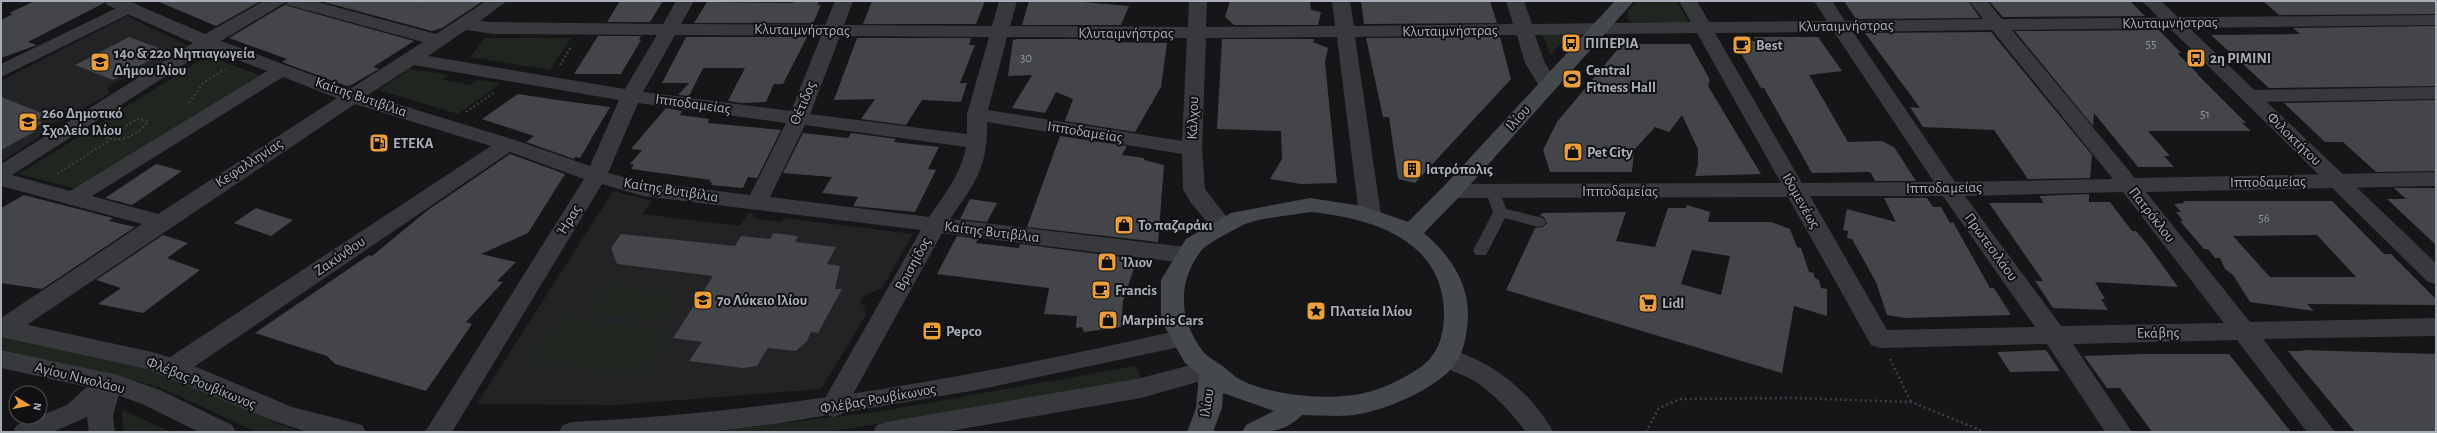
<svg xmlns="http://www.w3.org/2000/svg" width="2437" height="433" viewBox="0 0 2437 433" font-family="'Alegreya Sans',sans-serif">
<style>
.built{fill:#222325}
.green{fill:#1e261f}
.building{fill:#434548;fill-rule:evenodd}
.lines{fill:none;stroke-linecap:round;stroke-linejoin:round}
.path-far1{stroke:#3d4044;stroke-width:2;stroke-dasharray:2 2.5;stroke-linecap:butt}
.path{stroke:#3d4044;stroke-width:2.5;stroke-dasharray:2 3;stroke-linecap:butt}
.service{fill:#37393d;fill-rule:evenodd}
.pedestrian{fill:#37393d;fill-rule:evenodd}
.minor{fill:#37393d;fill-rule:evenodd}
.tertiary{fill:#37393d;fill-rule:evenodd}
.secondary{fill:#45484d;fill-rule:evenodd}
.labels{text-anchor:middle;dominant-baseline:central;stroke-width:4;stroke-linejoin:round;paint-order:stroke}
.number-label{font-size:13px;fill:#90949c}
.street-label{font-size:15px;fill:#a9afb8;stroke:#111113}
.poi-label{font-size:15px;font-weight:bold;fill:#a9afb8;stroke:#111113;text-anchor:start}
</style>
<rect width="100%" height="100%" fill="#161618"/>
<g class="built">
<polygon points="127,16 189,46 135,78 124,78 108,86 109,94 64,120 47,125 48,131 1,162 1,81"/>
<polygon points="613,191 652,201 642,214 740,226 749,213 753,214 754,218 781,222 785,218 913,234 882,288 864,296 859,304 866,305 863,310 866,315 821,389 616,405 477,404"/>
</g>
<g class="green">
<polygon points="1638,1 1677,1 1688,21 1684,23 1631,22 1627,18 1628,10"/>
<polygon points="1543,35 1570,35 1550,55"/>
<polygon points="485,38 571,38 550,70 470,57"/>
<polygon points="207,56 260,75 77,189 19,174"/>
<polygon points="409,69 449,75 443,80 470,85 477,80 501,83 458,114 378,90"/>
<polygon points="610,286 677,294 659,321 590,313"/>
<polygon points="563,318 672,331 643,375 531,361"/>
<polygon points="1,336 146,368 216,394 278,424 302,432 256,432 166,390 127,378 1,350"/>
<polygon points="1136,366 1141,378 841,430 824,432 710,432 876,412"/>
<polygon points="122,410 171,432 123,432"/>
</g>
<g class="building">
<polygon points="35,1 103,1 104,3 28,42 37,45 1,58 1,20 13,14 9,13"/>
<polygon points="157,1 261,1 216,26"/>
<polygon points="320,1 483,1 442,28 432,31"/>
<polygon points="620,1 663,1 650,22 607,22"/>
<polygon points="794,1 819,1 817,5 821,5 813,23 694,23 707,2 793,3"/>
<polygon points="872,1 985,1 976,24 863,24"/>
<polygon points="1029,1 1071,1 1129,6 1121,25 1022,25"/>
<polygon points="1230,1 1310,1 1311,10 1321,12 1318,25 1234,25 1225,17"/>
<polygon points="1361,1 1490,1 1497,23 1364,24"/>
<polygon points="1844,1 1968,1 1980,18 1856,19"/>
<polygon points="1989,1 2130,1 2145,16 2003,17"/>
<polygon points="2263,1 2436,1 2436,14 2279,15"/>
<polygon points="286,4 288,6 414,41 373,67 379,69 351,85 347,86 282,62 287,59 229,38"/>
<polygon points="2436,26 2436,86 2269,88 2211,35 2300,34 2293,28"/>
<polygon points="2159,30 2181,53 2177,53 2198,74 2197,74 2246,123 2242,123 2251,131 2148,131 2170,156 2164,156 2174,167 2138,167 2094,113 2093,126 2015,31"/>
<polygon points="1991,32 2092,155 2090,178 2028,179 1994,130 1923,127 1910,107 1920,108 1865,33"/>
<polygon points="598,36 641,36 639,40 641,40 621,74 574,74"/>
<polygon points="129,37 167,51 113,80 75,65"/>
<polygon points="686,37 807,37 783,84 774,84 766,102 742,103 728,101 745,68 703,68 689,96 678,95 689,83 662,83"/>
<polygon points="1500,37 1511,79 1415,183 1398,179 1389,117 1383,117 1366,38"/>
<polygon points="1754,37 1818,37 1842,71 1809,75 1848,142 1882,141 1894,147 1916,181 1875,181 1871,173 1868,172 1812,173 1764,88 1761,88 1734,41 1756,41"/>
<polygon points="857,38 971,38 969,45 975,45 960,83 967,83 961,102 922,100 906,125 861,119 875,99 834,100"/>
<polygon points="1018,39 1116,39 1114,42 1167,43 1161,87 1135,132 1065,121 1073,99 1056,92 1045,113 1012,108 1032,75 1008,76 1013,40"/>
<polygon points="1222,39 1314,39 1313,42 1328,48 1325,62 1337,183 1301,184 1270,179 1282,159 1281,131 1217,129"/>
<polygon points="1622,44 1690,44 1710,80 1708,86 1761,174 1695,176 1698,164 1698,149 1682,115 1669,132 1655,127 1634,150 1632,172 1550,172 1543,150 1557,122"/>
<polygon points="518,94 557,100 610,107 580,158 575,157 574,159 526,142 534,136 482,119"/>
<polygon points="1,97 47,115 37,120 43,123 31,129 36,131 1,150"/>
<polygon points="2436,100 2436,171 2376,172 2343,142 2325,142 2284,103"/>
<polygon points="666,108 682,111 680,115 709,119 708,123 781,130 757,178 748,177 743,188 711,185 712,182 709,182 711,180 631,169 634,165 630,164 642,150 631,149"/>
<polygon points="803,133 848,138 851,133 896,139 894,142 939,147 928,169 936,170 915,212 853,206 858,197 822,193 832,177 783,173"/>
<polygon points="1060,136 1127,146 1122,155 1144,158 1144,160 1164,165 1158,242 1027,227"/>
<polygon points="510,154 565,174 528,233 481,254 516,262 497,281 503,282 466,322 472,324 426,391 335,364 327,356 255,333 369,255 372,256 428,210"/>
<polygon points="156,164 182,171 132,205 105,198"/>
<polygon points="2394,188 2436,188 2436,245 2387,199 2406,199"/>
<polygon points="2089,194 2089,202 2110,202 2132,231 2136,231 2147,244 2178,287 2095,282 2105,299 2101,299 2108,310 2053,308 2035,281 2043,281 1989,203 2044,203 2039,196"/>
<polygon points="24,195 113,218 109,221 135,227 42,289 1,283 1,208"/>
<polygon points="1884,198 1927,198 1933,207 1941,207 1950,223 1953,222 1990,288 1994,288 2011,315 1905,318 1887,315 1876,282 1852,239 1847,238 1848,231 1843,230 1847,209 1896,222"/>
<polygon points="970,199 997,203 987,222 960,219"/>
<path d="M2183,201h149l52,53h7l45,45v6l-129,-1 7,7 -64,-9 -17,-27 -8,-6 -5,-11h-5l-7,-9h-4l-24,-28h3l-7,-9h5l-7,-8 11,-1zM2317,235l39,42h-86l-37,-41z"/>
<path d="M1687,205l23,7 -2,10h63l19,7 7,18 4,1 8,24 5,1v4l5,3 2,8 6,1v27l-33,-10 -12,67 -276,-83 29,-62 8,-1 4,-4 -3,-6 -4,-1 2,-3 84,-1 -10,29 39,6 13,-39h18zM1692,250l38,6 -9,39 -40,-11z"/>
<polygon points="256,208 293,220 271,236 234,223"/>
<polygon points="773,233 798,236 795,242 836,247 827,264 840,266 835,289 842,289 818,333 811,332 807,341 796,351 768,348 757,366 743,368 689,361 702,342 673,338 713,276 617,264 611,248 621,234 735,246 741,236 770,239"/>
<polygon points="163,235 188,243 167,258 200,270 143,313 98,304 121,288 96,280"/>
<polygon points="957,236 978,239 976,243 1019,248 1020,244 1137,259 1123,301 1121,327 1084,332 1082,327 1076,328 1077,316 1044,314 1049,288 937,274"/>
<polygon points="2046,350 2060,371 2010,372 1997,352"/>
<polygon points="2302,350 2436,354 2436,432 2355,432 2288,351 2304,351"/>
<polygon points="2144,354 2229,354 2291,432 2152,432 2120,388 2107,388 2084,356"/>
</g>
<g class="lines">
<g class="path-far1">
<polyline points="409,14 429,1"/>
<polyline points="560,65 571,47"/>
<polyline points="324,67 370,41"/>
<polyline points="189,103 203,83 225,69"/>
<polyline points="466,112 495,92"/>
<path d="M137,119l11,2c-9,13 -25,22 -41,17z"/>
<polyline points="57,174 110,140"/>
</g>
<g class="path">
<polyline points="1890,359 1911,402"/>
<polyline points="1646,432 1659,408 1680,399 1792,398 1911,402 1985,432"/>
</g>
<polygon class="service" points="1493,187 1500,192 1506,209 1543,218 1546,222 1543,226 1538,227 1505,218 1486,255 1476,255 1473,251 1493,212 1486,192"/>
<polygon class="pedestrian" points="129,2 135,3 138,7 135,11 1,77 1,64"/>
<g class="minor">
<path d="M104,1h24l77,33 59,-33h50l122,33 50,-33h21l-27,20 14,1 169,2 13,-23h18l-13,23 144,1 10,-24h18l-9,24 148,1 7,-25h18l-7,25 178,1 1,-26h18l-1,26 129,-1 -3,-25h18l4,25 159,-2 -7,-23h18l8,23 159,-2 -12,-21h18l12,21 118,-1 -13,-20h18l13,20 138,-2 -14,-18h18l15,18 434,-4v10l-424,5 123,148 301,-6v14l-290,6 104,130 186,-4v18l-173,3 72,93h-28l-70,-92 -164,4 59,88h-27l-58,-88 -167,4 -9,-3 -83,-148 -336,1 -8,-2 -3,-5 3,-5 8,-2 329,-1 -84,-150 -162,2 10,28 13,22 -3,4 -7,2 -7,-2 -16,-26 -8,-28 -162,2 26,178 -3,5 -8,2 -8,-2 -3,-5 -22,-178 -131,1 -4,111 3,40 28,36 -3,5 -8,2 -8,-2 -23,-27 -8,-14 -1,-35 -195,-32c1,45 -12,61 -37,97l235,28 8,3 3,5 -3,5 -8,3 -243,-30 -100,181 -9,3 -9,-3 -4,-7 101,-177 -278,-34 -41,-12 -150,248h-27l159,-253 -74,-27 -328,223 -9,2 -9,-2 -3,-7 3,-7 327,-215 -136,-42 -343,231 -11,2v-19l141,-94 -141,-38v-22l192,-121 -86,-38zM286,2l2,3 135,37 -73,47 -129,-48zM466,30l28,4 163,1 -32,54 -197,-33zM1992,30l121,149 -158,3 -102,-150zM1834,32l100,150 -132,1 -87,-150zM675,35l146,1 -30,75 -148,-19zM840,36l149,1 -22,77v20l-157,-20zM1007,37l180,1 -5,103 -194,-31zM208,49l59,22 -197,120 -58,-16zM414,65l205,35 -29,66 -75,-26 -147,-45zM283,77l54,21 -179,116 -66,-18zM638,103l148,20 -36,72 -107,-13 -35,-9zM805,125l161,22c-5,27 -21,47 -37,70l-159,-20zM2123,192l101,131 -163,3 -96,-130zM1810,196h133l92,131 -148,3z"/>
<polygon points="2436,87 2436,99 2250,102 2243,100 2240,96 2243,92 2250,90"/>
<polygon points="109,373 118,375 122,382 113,416 115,432 89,432 87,417 53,432 13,432 17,425 67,405 100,375"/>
</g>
<g class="tertiary">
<polygon points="2142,1 2161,1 2436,263 2436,284 2428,282"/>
<polygon points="1,319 152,352 182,361 292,407 362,425 366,432 307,432 274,421 147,369 1,337"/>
<path d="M1180,330l9,3 3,6 -3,6 -212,45 -202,34 -65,8h-151l4,-7 9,-3c205,-10 408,-46 608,-92z"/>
<path d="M1447,348c44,13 84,43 106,84h-27c-15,-20 -30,-36 -50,-50 -13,-9 -34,-11 -41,-25l3,-6z"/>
<polygon points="1,350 118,375 160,390 232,425 236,432 199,432 142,404 106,391 1,368"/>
<polygon points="1206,361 1215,363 1218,370 1215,377 1141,398 944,432 873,432 877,425 886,422 1141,378"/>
</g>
<path class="secondary" d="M1615,1h19l-174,195 -36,37c23,19 44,48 44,80 0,16 -3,36 -12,50 -17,25 -72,48 -102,52 -16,2 -35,0 -52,0 -18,18 -34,17 -60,17l4,-7 28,-14 -51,-18 -1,15 -9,24h-26l9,-24 3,-34 -14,-11 -24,-43v-40l25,-41 45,-26 79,-15 52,8 46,16 36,-36zM1310,212c62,6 135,28 134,104 -1,21 -6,38 -22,50 -17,12 -38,23 -58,27 -33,8 -93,3 -123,-13 -6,-3 -11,-8 -17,-13 -7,-5 -17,-10 -22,-17 -23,-31 -25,-68 -1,-99 6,-8 33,-21 42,-26 15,-7 50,-10 67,-13z"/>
</g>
<defs>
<g id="bus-square" transform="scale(1)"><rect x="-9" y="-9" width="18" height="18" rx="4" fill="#eb9f3c" stroke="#111113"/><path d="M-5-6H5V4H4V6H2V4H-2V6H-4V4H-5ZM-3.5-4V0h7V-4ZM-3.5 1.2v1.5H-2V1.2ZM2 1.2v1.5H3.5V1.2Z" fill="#111"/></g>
<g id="cafe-square" transform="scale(1)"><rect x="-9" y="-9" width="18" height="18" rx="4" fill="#eb9f3c" stroke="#111113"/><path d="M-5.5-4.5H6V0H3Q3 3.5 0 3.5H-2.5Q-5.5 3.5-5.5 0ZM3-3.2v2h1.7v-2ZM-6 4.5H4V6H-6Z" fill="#111"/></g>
<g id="school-square" transform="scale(1)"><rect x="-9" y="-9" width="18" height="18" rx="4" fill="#eb9f3c" stroke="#111113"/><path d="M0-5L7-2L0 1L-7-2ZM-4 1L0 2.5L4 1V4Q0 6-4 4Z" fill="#111"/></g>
<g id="stadium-square" transform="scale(1)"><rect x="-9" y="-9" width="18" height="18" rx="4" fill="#eb9f3c" stroke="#111113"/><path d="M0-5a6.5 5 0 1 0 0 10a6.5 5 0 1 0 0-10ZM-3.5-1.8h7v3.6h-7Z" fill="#111"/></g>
<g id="fuel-square" transform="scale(1)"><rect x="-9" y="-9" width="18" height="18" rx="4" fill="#eb9f3c" stroke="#111113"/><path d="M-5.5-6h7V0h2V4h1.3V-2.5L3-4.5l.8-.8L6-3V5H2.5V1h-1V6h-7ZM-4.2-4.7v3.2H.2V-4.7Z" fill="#111"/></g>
<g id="shop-square" transform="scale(1)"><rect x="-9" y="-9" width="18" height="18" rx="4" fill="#eb9f3c" stroke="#111113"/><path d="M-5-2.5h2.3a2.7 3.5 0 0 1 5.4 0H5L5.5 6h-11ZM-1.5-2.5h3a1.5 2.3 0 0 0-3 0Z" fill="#111"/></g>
<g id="building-square" transform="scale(1)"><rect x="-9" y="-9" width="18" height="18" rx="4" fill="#eb9f3c" stroke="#111113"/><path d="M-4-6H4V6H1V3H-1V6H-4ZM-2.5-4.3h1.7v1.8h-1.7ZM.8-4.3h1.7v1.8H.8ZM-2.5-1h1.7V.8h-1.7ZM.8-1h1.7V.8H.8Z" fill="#111"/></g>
<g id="supermarket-square" transform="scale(1)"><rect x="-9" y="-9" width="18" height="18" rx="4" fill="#eb9f3c" stroke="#111113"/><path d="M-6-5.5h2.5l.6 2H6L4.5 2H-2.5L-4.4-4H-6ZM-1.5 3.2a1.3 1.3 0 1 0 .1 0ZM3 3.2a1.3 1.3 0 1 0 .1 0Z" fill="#111"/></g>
<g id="sight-square" transform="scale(1)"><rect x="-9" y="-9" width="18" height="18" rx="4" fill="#eb9f3c" stroke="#111113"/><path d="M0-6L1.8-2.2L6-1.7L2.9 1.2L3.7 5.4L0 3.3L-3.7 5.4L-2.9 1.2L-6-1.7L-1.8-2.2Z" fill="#111"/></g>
<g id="office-square" transform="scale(1)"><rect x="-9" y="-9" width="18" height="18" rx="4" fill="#eb9f3c" stroke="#111113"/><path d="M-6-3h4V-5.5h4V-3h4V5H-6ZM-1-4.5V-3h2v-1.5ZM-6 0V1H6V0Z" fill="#111"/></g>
</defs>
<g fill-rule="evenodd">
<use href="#bus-square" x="1571" y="43"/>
<use href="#cafe-square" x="1742" y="45"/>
<use href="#bus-square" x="2196" y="58"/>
<use href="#school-square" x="100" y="62"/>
<use href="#stadium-square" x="1572" y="79"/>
<use href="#school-square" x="28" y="122"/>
<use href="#fuel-square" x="379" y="143"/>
<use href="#shop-square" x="1573" y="152"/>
<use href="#building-square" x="1412" y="169"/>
<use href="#shop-square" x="1124" y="225"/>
<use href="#shop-square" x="1107" y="262"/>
<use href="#cafe-square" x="1101" y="290"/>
<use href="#school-square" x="703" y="300"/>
<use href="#supermarket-square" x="1648" y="303"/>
<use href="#sight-square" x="1316" y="311"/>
<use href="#shop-square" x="1108" y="320"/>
<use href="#office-square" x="932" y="331"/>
</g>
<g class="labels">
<g class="number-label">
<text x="2151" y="44">55</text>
<text x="1026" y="58">30</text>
<text x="2205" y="114">51</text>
<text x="2264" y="218">56</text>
</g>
<g class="street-label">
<text transform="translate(2170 23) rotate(-1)">Κλυταιμνήστρας</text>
<text transform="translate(1846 26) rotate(-1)">Κλυταιμνήστρας</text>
<text transform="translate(802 30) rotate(1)">Κλυταιμνήστρας</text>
<text transform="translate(1450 31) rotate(-1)">Κλυταιμνήστρας</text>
<text x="1126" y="33">Κλυταιμνήστρας</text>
<text transform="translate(361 97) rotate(19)">Καίτης Βυτιβίλια</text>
<text transform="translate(803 103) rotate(-67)">Θέτιδος</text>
<text transform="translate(693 104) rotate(8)">Ιπποδαμείας</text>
<text transform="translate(1193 118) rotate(-88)">Κάλχου</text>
<text transform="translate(1518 118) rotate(-48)">Ιλίου</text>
<text transform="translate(1085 132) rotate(9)">Ιπποδαμείας</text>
<text transform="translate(2294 139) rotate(44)">Φιλοκτήτου</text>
<text transform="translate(249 163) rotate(-33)">Κεφαλληνίας</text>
<text transform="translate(2268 182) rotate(-1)">Ιπποδαμείας</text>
<text transform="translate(1944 188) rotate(-1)">Ιπποδαμείας</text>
<text transform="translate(671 190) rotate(9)">Καίτης Βυτιβίλια</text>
<text x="1620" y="191">Ιπποδαμείας</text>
<text transform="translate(1801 201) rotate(60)">Ιδομενέως</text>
<text transform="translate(2152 215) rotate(52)">Πατρόκλου</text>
<text transform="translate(569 220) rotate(-58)">Ήρας</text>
<text transform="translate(992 232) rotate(7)">Καίτης Βυτιβίλια</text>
<text transform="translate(1991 247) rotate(54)">Πρωτεσιλάου</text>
<text transform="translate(340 256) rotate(-34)">Ζακύνθου</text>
<text transform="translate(913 264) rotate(-61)">Βρισηίδος</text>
<text transform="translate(2158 333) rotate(-1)">Εκάβης</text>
<text transform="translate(80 378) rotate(14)">Αγίου Νικολάου</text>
<text transform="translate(201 383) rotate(22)">Φλέβας Ρουβίκωνος</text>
<text transform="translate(878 399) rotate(-10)">Φλέβας Ρουβίκωνος</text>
<text transform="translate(1207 403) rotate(-81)">Ιλίου</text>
</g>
<g class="poi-label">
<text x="1585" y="43">ΠΙΠΕΡΙΑ</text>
<text x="1756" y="45">Best</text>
<text x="114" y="53">14ο &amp; 22ο Νηπιαγωγεία<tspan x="114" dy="17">Δήμου Ιλίου</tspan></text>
<text x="2210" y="58">2η ΡΙΜΙΝΙ</text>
<text x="1586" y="70">Central<tspan x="1586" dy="17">Fitness Hall</tspan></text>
<text x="42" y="113">26ο Δημοτικό<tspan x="42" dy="17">Σχολείο Ιλίου</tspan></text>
<text x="393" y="143">ΕΤΕΚΑ</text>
<text x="1587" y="152">Pet City</text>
<text x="1426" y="169">Ιατρόπολις</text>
<text x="1138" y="225">Το παζαράκι</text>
<text x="1121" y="262">Ίλιον</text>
<text x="1115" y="290">Francis</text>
<text x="717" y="300">7ο Λύκειο Ιλίου</text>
<text x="1662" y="303">Lidl</text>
<text x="1330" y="311">Πλατεία Ιλίου</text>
<text x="1122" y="320">Marpinis Cars</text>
<text x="946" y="331">Pepco</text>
</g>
</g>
<rect width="2437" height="433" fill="none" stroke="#a9afb8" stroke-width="4"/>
<g transform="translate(28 405) rotate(100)"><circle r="19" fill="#111113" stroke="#4e5055"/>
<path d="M0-3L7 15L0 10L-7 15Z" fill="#eb9f3c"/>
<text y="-6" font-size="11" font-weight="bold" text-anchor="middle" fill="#a9afb8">N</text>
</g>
</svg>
